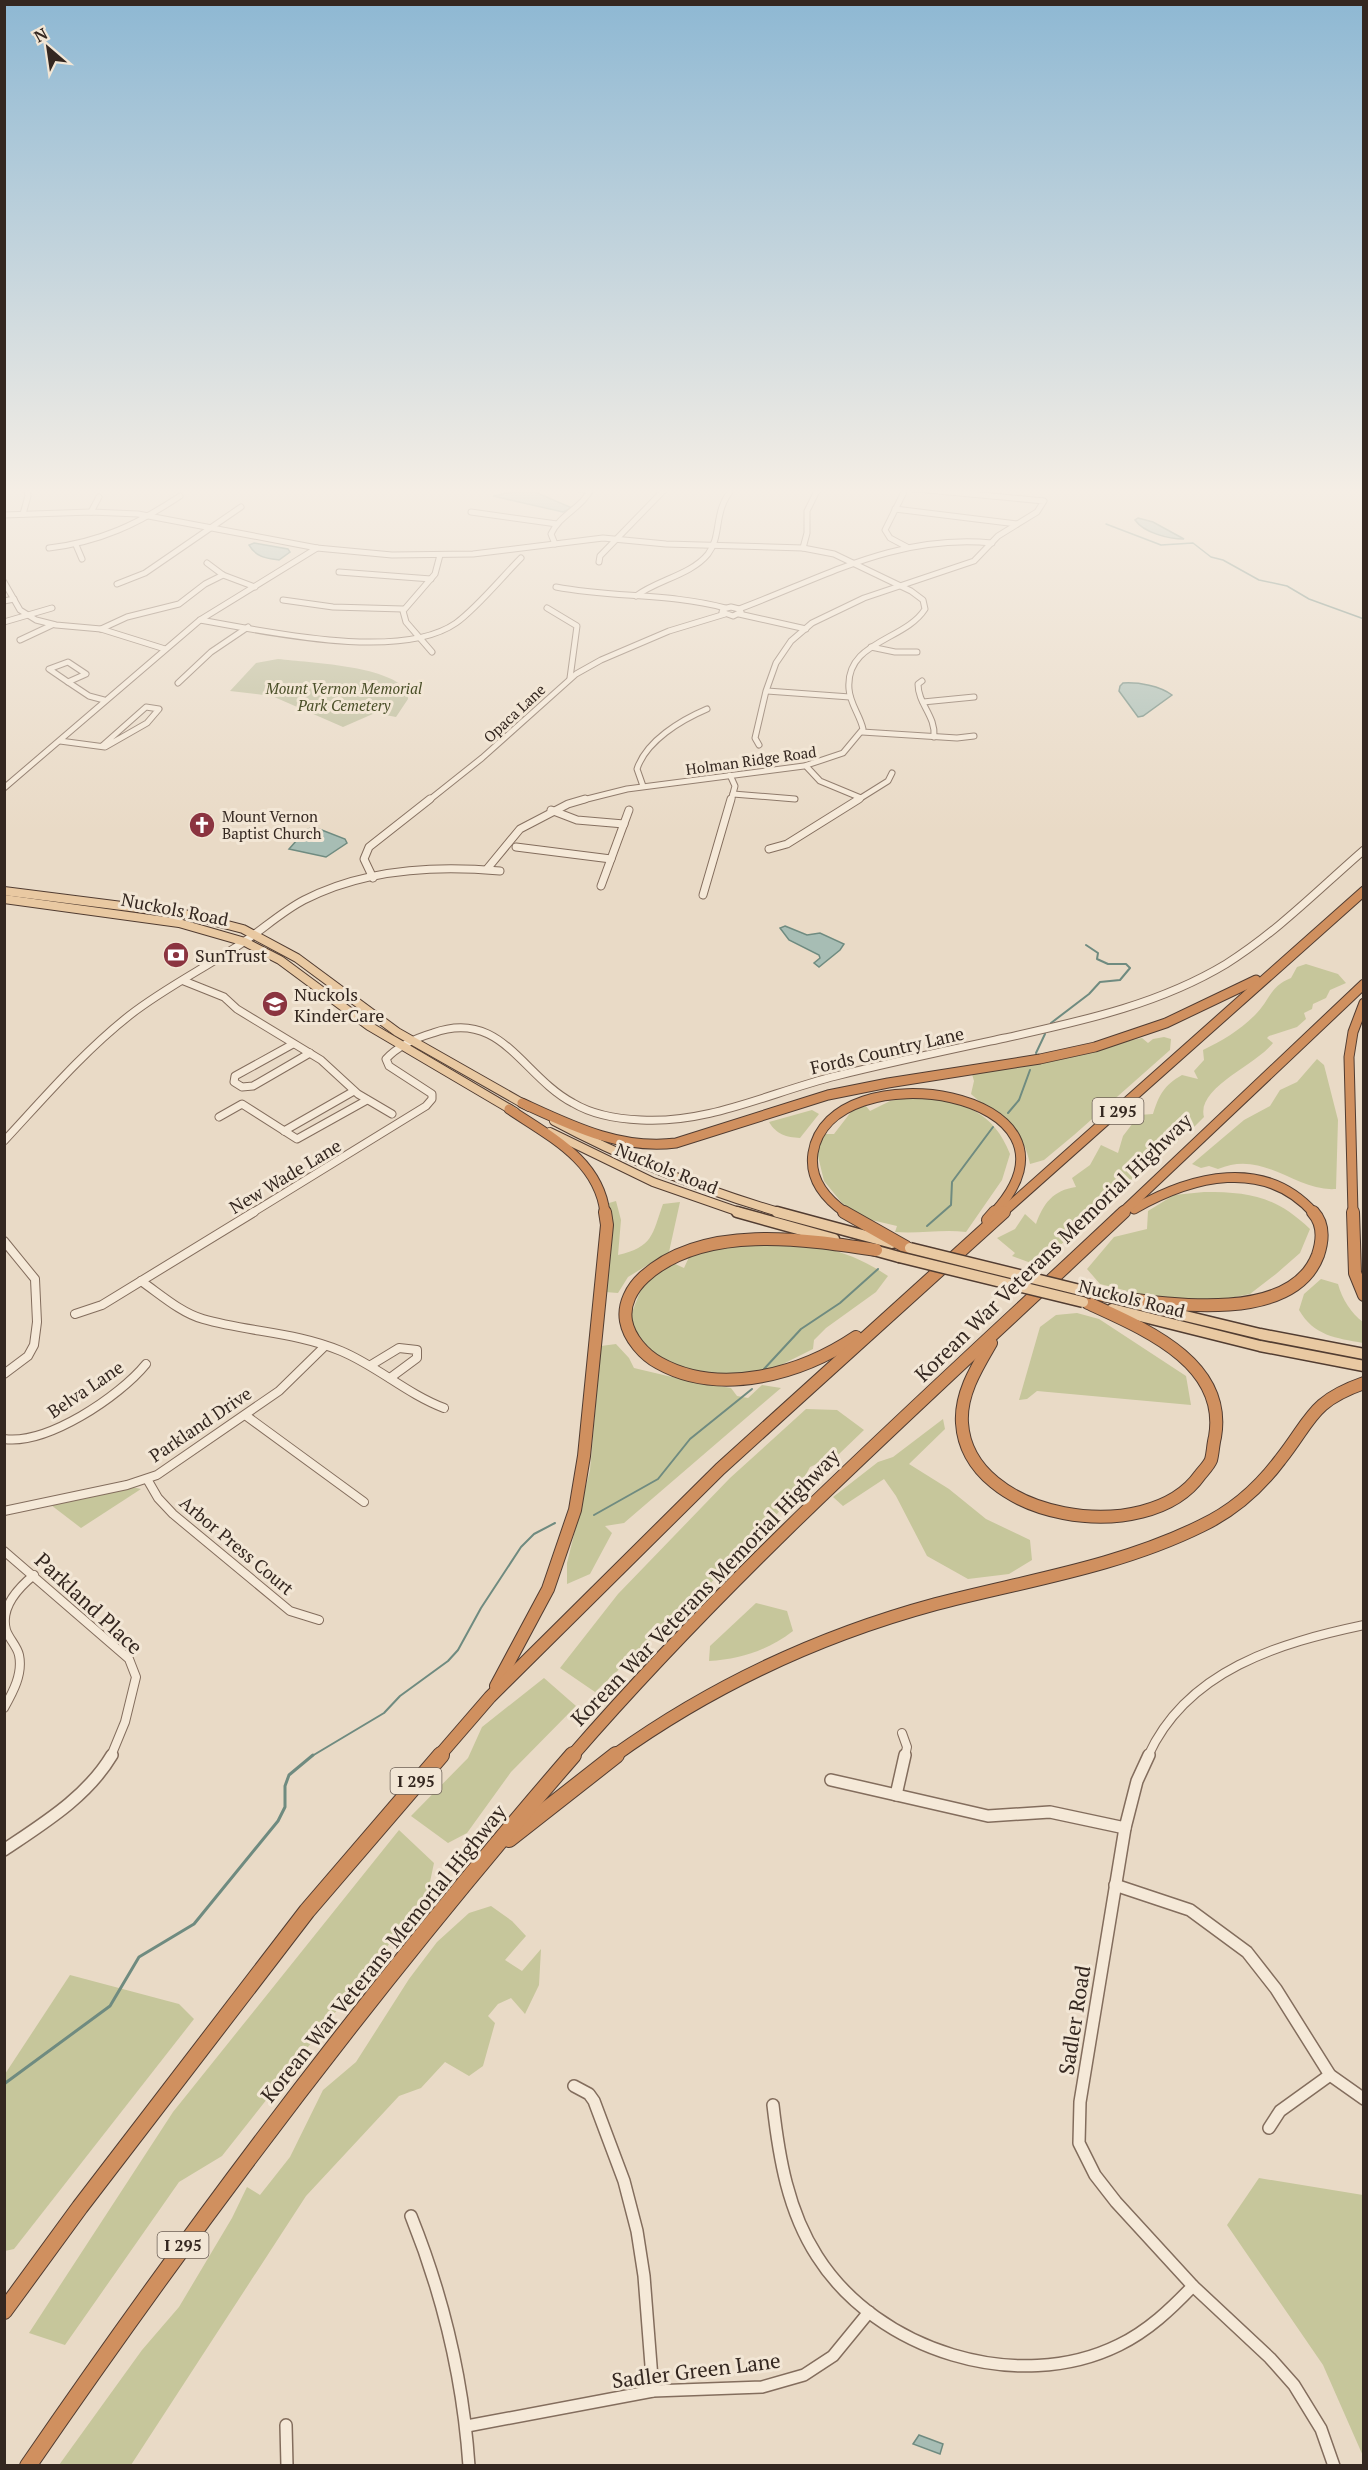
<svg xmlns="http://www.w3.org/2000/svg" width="1368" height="2470" viewBox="0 0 1368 2470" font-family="'PT Serif',serif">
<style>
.green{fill:#c6c69b}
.cemetery{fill:#bcbc99}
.water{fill:#a7bdb4;stroke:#6f8b80;stroke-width:1.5}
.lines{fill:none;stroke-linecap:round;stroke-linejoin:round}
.stream-far2{stroke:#6f8b80;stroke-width:1.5}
.stream-far1{stroke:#6f8b80;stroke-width:2}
.stream{stroke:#6f8b80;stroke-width:3}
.minor-far3-casing{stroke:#836d5d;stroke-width:7}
.minor-far2-casing{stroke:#836d5d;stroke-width:9}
.minor-far1-casing{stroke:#836d5d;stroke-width:10}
.minor-casing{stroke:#836d5d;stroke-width:14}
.major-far1-casing{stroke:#513c31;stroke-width:10}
.major-casing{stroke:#513c31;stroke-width:13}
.highway-far2-casing{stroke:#513c31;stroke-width:11}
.highway-far1-casing{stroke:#513c31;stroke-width:14}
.highway-casing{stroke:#513c31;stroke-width:18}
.minor-far3{stroke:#f5e9d8;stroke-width:5}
.minor-far2{stroke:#f5e9d8;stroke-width:7}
.minor-far1{stroke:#f5e9d8;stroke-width:8}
.minor{stroke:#f5e9d8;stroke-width:11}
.major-far1{stroke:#e9c9a2;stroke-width:8}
.major{stroke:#e9c9a2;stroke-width:10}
.highway-far2{stroke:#d0905f;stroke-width:9}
.highway-far1{stroke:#d0905f;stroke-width:12}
.highway{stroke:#d0905f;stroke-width:16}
.major-bridge-casing{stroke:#513c31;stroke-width:13;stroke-linecap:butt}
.major-bridge{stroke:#e9c9a2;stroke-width:10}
.labels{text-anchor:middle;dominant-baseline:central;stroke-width:6;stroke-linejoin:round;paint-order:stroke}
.far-park-label{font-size:15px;font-style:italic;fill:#4a4f28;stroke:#f2e6d5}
.far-street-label{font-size:15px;fill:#342720;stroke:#f2e6d5}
.far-poi-label{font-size:15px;fill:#342720;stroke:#f2e6d5;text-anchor:start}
.shield{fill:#f2e6d5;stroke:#6d6056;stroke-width:1.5}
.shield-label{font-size:16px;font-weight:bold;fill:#342720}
.street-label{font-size:18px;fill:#342720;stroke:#f2e6d5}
.poi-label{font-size:18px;fill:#342720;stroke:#f2e6d5;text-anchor:start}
.near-street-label{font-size:21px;fill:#342720;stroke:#f2e6d5}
</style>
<rect width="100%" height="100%" fill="#e9dac6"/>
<g class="green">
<path d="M1306,964l32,10 8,9 -16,7 -4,8 -13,6 -1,5 -8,4 2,6 -9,8 -28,9 -2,2 6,5c-17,22 -77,45 -69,74l-10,10 -10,1 -7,15h-11l-1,8 -6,6 -9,-6 -5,3 4,9 -15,10 -4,14 -31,17 -6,13 -49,42 -13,4 -19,-7 3,-3 -18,-15 18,-9 10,-15 11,10c7,-20 17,-34 40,-37l-4,-9 18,-13 11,-20 17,8 5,-17 16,-21 14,-1c6,-19 11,-29 29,-39l16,4 -4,-8 10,-11 -1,-10c19,-9 37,-20 52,-35 15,-15 15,-29 36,-37l6,-11z"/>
<path d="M1164,1037l7,2 -1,11 -96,85 -30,25 -14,4c-8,-40 -32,-45 -59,-70l3,-13 -2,-7 156,-33 14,-3 6,5 5,-4z"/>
<path d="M1317,1059l7,6 14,55 -2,69c-40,3 -72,-40 -118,-20l-9,-3 -8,2 -9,-4 52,-44 26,-14 10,-16 17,-8z"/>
<path d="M923,1095c42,9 70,16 87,59l-8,26 -36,52c-24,-3 -47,2 -71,0l2,-6 -34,-8 -21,-15 -18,-22 -7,-29 7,-18h10l20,-26 12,-2 4,5 20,-10z"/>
<path d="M812,1110l7,4 -19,24c-14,-1 -23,-3 -31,-16z"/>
<path d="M1204,1192c46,0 71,4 106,37l-10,24 -24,21 -26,20 -35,7 -72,-6 -43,-11 -13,-15 27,-32 33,-8 1,-18 26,-16z"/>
<path d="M616,1201l5,19 -3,35c35,-8 34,-20 45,-51l17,-2 -11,50 -41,25 -10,16 -13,-1 4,-89z"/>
<path d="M729,1244c63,0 104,-5 159,32l-12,16 -50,36 -12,12 -1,9 -42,21 -46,4 -39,-3 -25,-12 -26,-22 -4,-22 12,-31 30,-21 11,5 6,-13z"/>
<path d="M1321,1279l17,5c4,15 13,29 25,38v21c-27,-5 -49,-7 -64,-33l5,-16z"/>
<polygon points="1077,1313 1099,1319 1186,1376 1191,1405 1037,1391 1027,1399 1019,1400 1040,1327 1056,1315"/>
<polygon points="616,1344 629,1358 634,1368 693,1382 731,1388 737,1396 748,1398 762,1385 781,1388 624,1523 605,1526 612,1533 590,1574 567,1584 567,1563 590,1470 601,1346"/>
<polygon points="806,1409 837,1410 864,1430 839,1454 810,1467 796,1493 736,1559 595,1692 560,1668 618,1594 730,1478"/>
<polygon points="943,1419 945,1429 909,1464 949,1489 986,1519 1030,1540 1032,1560 1009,1574 968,1579 927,1556 896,1496 884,1479 843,1506 833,1497 878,1462 893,1457"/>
<polygon points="132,1487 141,1489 81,1528 51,1505"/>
<path d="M756,1603l31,8 6,20c-25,19 -52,28 -84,30l1,-15z"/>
<polygon points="544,1678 576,1706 511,1772 467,1833 448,1843 411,1816 468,1758 482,1727"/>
<polygon points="399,1830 434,1863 427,1896 222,2156 179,2182 65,2345 29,2333 173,2112"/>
<polygon points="491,1906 512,1921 526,1936 505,1960 522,1971 541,1949 539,1985 525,2014 511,1998 498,2004 488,2016 495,2023 483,2066 469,2076 445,2062 421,2088 399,2096 306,2196 131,2465 59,2465 142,2350 179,2307 232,2218 247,2187 260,2195 290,2157 323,2090 356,2062 409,1979 437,1942 469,1913"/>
<polygon points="70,1975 179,2004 194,2019 14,2249 5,2251 5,2074"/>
<polygon points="1259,2178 1363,2195 1363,2456 1323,2365 1227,2225"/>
</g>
<path class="cemetery" d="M278,659c33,4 107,6 129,31l1,9 -12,18 -21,-4 -32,14 -71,-31 -42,-5 26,-28z"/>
<g class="water">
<polygon points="528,489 572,508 563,512 493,496"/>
<path d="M1138,518l15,4 31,17c-15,0 -40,-6 -49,-19z"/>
<path d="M254,543l34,6 2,3 -11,8c-14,-2 -23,-3 -30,-15z"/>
<path d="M1123,683c16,-1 37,3 49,12l-29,21 -5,1 -19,-26 1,-5z"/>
<polygon points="314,827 345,839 347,843 326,857 289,849 306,830"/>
<polygon points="785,926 807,935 820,933 844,944 840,950 819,967 814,963 820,958 819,955 789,940 780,928"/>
<polygon points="919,2435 943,2444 940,2454 913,2444"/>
</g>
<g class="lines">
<g class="stream-far2">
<polyline points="286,487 317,487"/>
<polyline points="329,487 358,491 387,487"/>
<polyline points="1106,524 1161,545 1193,543 1211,557 1223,560 1259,580 1287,586 1309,599 1364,619"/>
</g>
<g class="stream-far1">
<polyline points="1051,1023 1089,994 1100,982 1120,980 1130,968 1126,964 1108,964 1097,959 1098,953 1086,945"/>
<polyline points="1036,1053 1045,1034"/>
<polyline points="1008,1113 1019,1100 1030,1070"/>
<polyline points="927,1226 951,1205 952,1182 993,1127"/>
<polyline points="764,1369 801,1329 840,1303 878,1269"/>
<polyline points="594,1515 658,1479 690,1439 752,1389"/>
<polyline points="312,1756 384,1713 400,1696 448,1661 458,1650 481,1608 521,1547 534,1534 555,1523"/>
</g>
<polyline class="stream" points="4,2084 110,2006 139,1957 194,1924 278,1821 285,1807 285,1786 289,1775 313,1755"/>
<g class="minor-far3-casing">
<g id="minor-far3">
<polyline points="571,487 590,491"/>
<polyline points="895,509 1017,524"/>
<polyline points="91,512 99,497"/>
<polyline points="471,512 557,524"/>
<polyline points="23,514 28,496 27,487"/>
<path d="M4,515l87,-3 47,2 179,34 75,7 81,-1 130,-16 63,6 137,4 31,6 77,37 12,9 2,9c-20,32 -80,32 -76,80 1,15 11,26 14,40l-20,24 -39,13 -177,23 -48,12"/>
<path d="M555,544l-4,-10c9,-20 32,-26 41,-47"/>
<polyline points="76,545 82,559"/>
<path d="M49,548c51,-6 89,-24 131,-52"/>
<polyline points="803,548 807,533 807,511 819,487"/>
<polyline points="599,562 600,556 667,487"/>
<polyline points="207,563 223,575 255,587"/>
<polyline points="339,572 431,579"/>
<polyline points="4,582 20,610 36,620 56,625 101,629 165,649"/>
<polyline points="117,584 145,573 241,507"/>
<path d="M556,587c56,11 114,6 169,21"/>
<path d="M636,596c21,-16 55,-21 72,-42 15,-20 4,-43 26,-67"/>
<polyline points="283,600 333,607 403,609"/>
<polyline points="4,601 14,599"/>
<polygon points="731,607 739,609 741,612 733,616 722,612 723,609"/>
<polyline points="547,608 577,626 570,678"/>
<path d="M739,609c86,-32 157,-75 253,-66"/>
<polyline points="739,614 806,629"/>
<path d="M200,620c65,11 200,42 256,3 21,-15 46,-46 65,-65"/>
<polyline points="4,622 52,608"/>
<polyline points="101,629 127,617 179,604 205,584 223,575"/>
<polyline points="20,640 52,625"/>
<polyline points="871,647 895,652 917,652"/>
<polyline points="432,652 406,622 403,611 435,574 440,555"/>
<polygon points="68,662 86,674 68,682 49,669"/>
<path d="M922,681l-4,3c0,20 18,32 16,53"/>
<polyline points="68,682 89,696 104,700"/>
<polyline points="178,683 211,652 248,627"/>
<polyline points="767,691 850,697"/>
<polyline points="923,702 974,697"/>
<polyline points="862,732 957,738 974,736"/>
<polyline points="60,741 105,747 147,723 159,709 146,707 102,746"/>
<polyline points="759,745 755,738 766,691 776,663 791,641 812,623 864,598 974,561 998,536 1037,512 1044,501 906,488 885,530 890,538 907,547"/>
<polyline points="806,766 820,781 861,798"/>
<polyline points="730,775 735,786 731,801"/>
<path d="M643,786l-6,-17c9,-28 44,-49 70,-60"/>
<polyline points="4,788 200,620 317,548"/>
<polyline points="733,794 795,799"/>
<polyline points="428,801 482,758 576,674 601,660 669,631 725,614"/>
<polyline points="856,801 888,781 892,773"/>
</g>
</g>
<g class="minor-far2-casing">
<g id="minor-far2">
<polyline points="551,810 577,820 624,824"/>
<polyline points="516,847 611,859"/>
<polyline points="769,849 787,844 859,799"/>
<polyline points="487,869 520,829 568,804 585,799"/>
<polyline points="373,878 364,859 369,847 430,799"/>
<polyline points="601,886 629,810"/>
<polyline points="703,895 731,799"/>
<polyline points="184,981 224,997 237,1009 321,1060 358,1094 392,1114"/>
<polyline points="293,1044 235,1076 234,1082 242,1087 253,1086 310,1053"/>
<polyline points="219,1117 242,1104 297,1139 367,1100"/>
<polyline points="284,1131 354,1091"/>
<path d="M4,1141c40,-43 79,-89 126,-126 32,-25 69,-44 103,-66 25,-15 46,-36 71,-49 60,-31 131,-35 196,-29"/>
<path d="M252,1213l174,-107 6,-7v-5l-43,-28 -3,-7c12,-13 30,-21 47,-26 68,-25 89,43 140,70 20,12 45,16 68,17 68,4 130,-28 195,-44 56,-14 113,-26 169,-38 76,-17 153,-33 221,-74 51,-32 93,-75 138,-114"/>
</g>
</g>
<g class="minor-far1-casing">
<g id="minor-far1">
<polyline points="4,1241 35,1279 37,1322 34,1345 28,1356 4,1374"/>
<path d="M141,1281c19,13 40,32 62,38 45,13 93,13 138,32 36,15 66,43 103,57"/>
<polyline points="75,1314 102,1305 254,1212"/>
<polyline points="371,1365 399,1348 417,1350 417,1358 390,1378"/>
<polyline points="245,1415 364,1502"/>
<path d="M4,1439c43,6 115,-42 142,-75"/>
<polyline points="147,1479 158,1498 173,1514 290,1611 319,1620"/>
<polyline points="4,1511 127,1485 157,1475 279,1391 325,1346"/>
<polyline points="4,1551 129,1659 136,1677 125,1722 111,1756"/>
<path d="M4,1708c9,-16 19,-34 15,-53 -2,-9 -10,-16 -13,-25 -6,-22 12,-42 28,-55"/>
<polyline points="902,1733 907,1747 905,1756"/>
<path d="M1148,1756c39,-86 131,-113 216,-131"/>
</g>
</g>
<g class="minor-casing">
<g id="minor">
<polyline points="1149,1755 1137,1781 1125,1828 1080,2102 1079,2143 1095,2175 1116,2202 1193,2286 1270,2358 1294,2385 1321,2429 1334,2466"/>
<polyline points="831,1780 988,1816 1050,1812 1125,1828"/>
<polyline points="896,1795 905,1755"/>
<path d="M4,1850c40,-27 83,-53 108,-95"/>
<polyline points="1115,1885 1190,1910 1247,1952 1276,1989 1330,2075 1364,2099"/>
<polyline points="574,2086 589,2094 594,2101 624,2181 637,2231 644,2276 653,2391"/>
<path d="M773,2105c6,53 15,106 44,151 60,95 201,139 302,89 29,-14 52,-36 74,-59"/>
<polyline points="1269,2128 1280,2111 1330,2075"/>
<path d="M411,2216c33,82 52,162 58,250"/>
<polyline points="286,2425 287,2466"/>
<polyline points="467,2426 653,2391 762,2387 804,2375 833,2356 869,2312"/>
</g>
</g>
<g class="major-far1-casing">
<g id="major-far1">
<polyline points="4,891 185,914 243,929 297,958 397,1032 529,1107"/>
<polyline points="4,899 179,923 245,942 280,960 369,1026 515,1112"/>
<path d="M554,1121c73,39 149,69 228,92"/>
<polyline points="550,1132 653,1182 742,1213"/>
</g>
</g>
<g class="major-casing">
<g id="major">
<polyline points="737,1212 834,1239"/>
<polyline points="777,1212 892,1243"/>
<polyline points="870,1249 899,1257"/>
<polyline points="1140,1305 1260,1334 1364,1354"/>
<polyline points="1112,1309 1260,1346 1364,1366"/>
</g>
</g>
<g class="highway-far2-casing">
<g id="highway-far2">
<path d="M522,1103c50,23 98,47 154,40l152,-48 60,-12 152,-24 55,-12 71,-24 90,-43"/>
<path d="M509,1109c40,27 90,51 96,104"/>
<path d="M1134,1209c58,-33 130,-52 180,4"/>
<path d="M846,1213c-20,-14 -37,-34 -33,-60 16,-105 293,-62 181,60"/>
<polyline points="1002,1213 1364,891"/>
<polyline points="1122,1213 1364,984"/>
<polyline points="1353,1213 1349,1057 1353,1032 1364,1003"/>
</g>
</g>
<g class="highway-far1-casing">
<g id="highway-far1">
<polyline points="844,1212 906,1247"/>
<polyline points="1353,1212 1355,1273 1364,1295"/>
<polyline points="988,1220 995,1212"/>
<path d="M1102,1295c57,8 189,32 216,-40 5,-15 6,-31 -5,-43"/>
<path d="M856,1337c-55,37 -136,60 -197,26 -15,-8 -30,-25 -33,-42 -3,-17 6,-33 18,-44 59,-54 161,-38 232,-27"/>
<path d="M991,1343c-14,24 -31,51 -29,80 6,97 186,126 238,52 4,-5 9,-10 11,-15 2,-7 2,-16 4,-23 13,-75 -73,-109 -127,-134"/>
<polyline points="496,1686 548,1589 575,1510 584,1456 607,1225 605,1212"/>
<polyline points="439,1756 490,1697 720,1469 1004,1212"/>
<path d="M572,1756c169,-195 364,-367 552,-544"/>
<path d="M614,1756c99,-71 204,-120 322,-152 88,-23 182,-37 265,-78 32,-15 58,-38 79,-66 32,-40 30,-58 84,-77"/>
</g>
</g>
<g class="highway-casing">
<g id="highway">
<polyline points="509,1839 616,1755"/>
<polyline points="4,2311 80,2207 307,1911 441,1755"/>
<path d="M28,2466c170,-247 349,-485 545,-711"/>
</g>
</g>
<use href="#minor-far3" class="minor-far3"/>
<use href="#minor-far2" class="minor-far2"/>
<use href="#minor-far1" class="minor-far1"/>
<use href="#minor" class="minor"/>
<use href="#major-far1" class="major-far1"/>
<use href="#major" class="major"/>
<use href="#highway-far2" class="highway-far2"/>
<use href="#highway-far1" class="highway-far1"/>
<use href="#highway" class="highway"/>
<g class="major-bridge-casing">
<g id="major-bridge">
<polyline points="910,1248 1092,1293"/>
<polyline points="899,1257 1083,1302"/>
</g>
</g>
<use href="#major-bridge" class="major-bridge"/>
</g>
<linearGradient id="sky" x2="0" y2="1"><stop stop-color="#8eb8d3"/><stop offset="0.59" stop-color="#f5eee5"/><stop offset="1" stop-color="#f5eee5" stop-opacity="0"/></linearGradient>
<rect width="1368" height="832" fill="url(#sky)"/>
<defs>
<g id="church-disc" transform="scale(1.35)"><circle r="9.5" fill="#8b3440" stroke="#f2e6d5"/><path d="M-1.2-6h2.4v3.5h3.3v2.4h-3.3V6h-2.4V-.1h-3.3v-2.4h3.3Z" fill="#fff"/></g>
<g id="bank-disc" transform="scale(1.35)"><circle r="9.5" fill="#8b3440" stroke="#f2e6d5"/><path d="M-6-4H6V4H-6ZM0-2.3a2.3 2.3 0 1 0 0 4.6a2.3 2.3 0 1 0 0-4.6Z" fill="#fff"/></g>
<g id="school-disc" transform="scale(1.35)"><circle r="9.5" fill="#8b3440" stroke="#f2e6d5"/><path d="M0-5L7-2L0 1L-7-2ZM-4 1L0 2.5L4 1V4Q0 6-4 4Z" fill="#fff"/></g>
</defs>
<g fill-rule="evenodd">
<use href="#church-disc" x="202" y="825"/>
<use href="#bank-disc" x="176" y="955"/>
<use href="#school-disc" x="275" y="1004"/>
</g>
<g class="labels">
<g class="far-park-label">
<text x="344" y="688">Mount Vernon Memorial<tspan x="344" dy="17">Park Cemetery</tspan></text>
</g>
<g class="far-street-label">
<text transform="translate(514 713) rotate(-43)">Opaca Lane</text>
<text transform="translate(751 760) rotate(-8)">Holman Ridge Road</text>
</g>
<g class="far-poi-label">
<text x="222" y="816">Mount Vernon<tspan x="222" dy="17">Baptist Church</tspan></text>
</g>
<g class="shield">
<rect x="1092.5" y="1098" width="51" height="26" rx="4.5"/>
<rect x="390.5" y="1768" width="51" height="26" rx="4.5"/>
<rect x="157.5" y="2232" width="51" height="26" rx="4.5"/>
</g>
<g class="shield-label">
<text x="1118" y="1111">I 295</text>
<text x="416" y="1781">I 295</text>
<text x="183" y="2245">I 295</text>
</g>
<g class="street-label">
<text transform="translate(175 909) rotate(11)">Nuckols Road</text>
<text transform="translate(887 1050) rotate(-13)">Fords Country Lane</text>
<text transform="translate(667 1168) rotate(22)">Nuckols Road</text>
<text transform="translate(285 1176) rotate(-31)">New Wade Lane</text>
<text transform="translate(1132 1298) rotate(14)">Nuckols Road</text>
<text transform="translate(85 1389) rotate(-34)">Belva Lane</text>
<text transform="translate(200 1424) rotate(-34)">Parkland Drive</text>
<text transform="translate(237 1545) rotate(40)">Arbor Press Court</text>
</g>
<g class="poi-label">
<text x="195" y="955">SunTrust</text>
<text x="294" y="994">Nuckols<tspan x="294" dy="21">KinderCare</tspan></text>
</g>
<g class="near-street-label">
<text transform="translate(1053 1247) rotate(-44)">Korean War Veterans Memorial Highway</text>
<text transform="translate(705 1587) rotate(-46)">Korean War Veterans Memorial Highway</text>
<text transform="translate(89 1603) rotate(43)">Parkland Place</text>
<text transform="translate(383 1953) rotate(-51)">Korean War Veterans Memorial Highway</text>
<text transform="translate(1074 2020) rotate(-81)">Sadler Road</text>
<text transform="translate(696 2370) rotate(-7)">Sadler Green Lane</text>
</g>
</g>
<rect width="1368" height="2470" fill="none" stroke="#342720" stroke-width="12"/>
<g transform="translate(48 48) rotate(331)" stroke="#f2e6d5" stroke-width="4.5" paint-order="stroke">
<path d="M0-4.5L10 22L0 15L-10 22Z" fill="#342720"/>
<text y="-9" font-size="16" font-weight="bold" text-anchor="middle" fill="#342720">N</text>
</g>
</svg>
